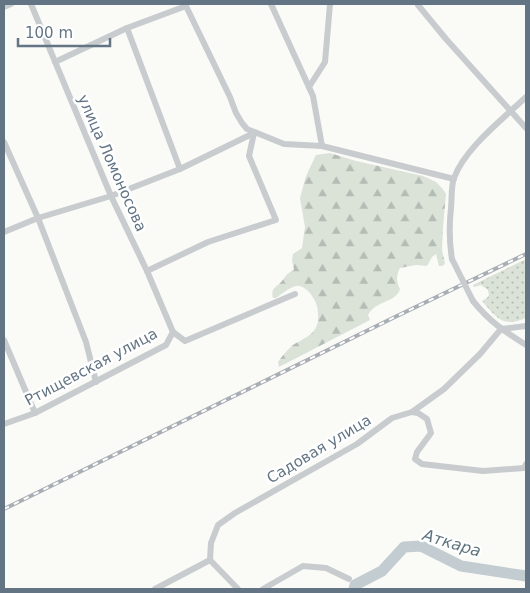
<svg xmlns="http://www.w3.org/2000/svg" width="530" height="593" viewBox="0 0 530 593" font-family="'DejaVu Sans',sans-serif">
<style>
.grass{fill:url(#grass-dots)}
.forest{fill:url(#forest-firs)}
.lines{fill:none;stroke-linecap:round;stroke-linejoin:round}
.river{stroke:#c2ccd1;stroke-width:11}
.minor{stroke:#c8cccf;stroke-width:6}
.rail-casing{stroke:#a8aeb4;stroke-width:4}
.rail{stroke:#fff;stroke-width:2;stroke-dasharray:5.5;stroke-linecap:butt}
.minor-bridge{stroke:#c8cccf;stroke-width:6}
.labels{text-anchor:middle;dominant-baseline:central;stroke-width:5;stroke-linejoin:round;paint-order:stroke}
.street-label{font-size:15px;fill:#637584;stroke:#fff}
.water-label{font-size:16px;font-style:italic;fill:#5e747d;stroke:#fff}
</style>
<defs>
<pattern id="grass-dots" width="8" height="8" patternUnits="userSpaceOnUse" patternTransform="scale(1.25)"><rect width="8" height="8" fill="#dbe2d8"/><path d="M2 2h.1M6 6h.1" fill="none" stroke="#b5bcb5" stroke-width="1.8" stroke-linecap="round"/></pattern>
<pattern id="forest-firs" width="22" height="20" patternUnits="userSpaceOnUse" patternTransform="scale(1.25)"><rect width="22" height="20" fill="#dbe2d8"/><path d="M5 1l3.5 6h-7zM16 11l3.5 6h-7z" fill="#b5bcb5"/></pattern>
</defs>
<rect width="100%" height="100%" fill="#fafaf7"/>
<path class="grass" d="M526,259v59c-24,10 -29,0 -44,-17l5,-3 2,-3 -1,-5 -7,-5 -7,2 -1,-2z"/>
<path class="forest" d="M330,153l26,8 67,15 13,6 6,6 4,6 -3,33 -1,23 3,14 -3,2h-3l-3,-12 -4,3 -5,9 -11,-1 -16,3c-4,8 -4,13 0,21 -4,14 -24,11 -32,26l2,5 -91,47 -1,-5c4,-6 9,-12 15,-17 8,-5 21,-10 24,-20 2,-4 1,-15 0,-19 -2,-8 -12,-22 -21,-20 -6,1 -16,9 -20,12h-3c-3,-10 4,-11 9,-17 6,-7 3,-6 12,-11l-2,-10 1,-6 9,-6 3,-21 -5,-29 6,-22 10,-21z"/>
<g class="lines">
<polyline class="river" points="354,589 355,585 382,571 404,547 421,546 461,566 526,576"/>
<g class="minor">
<polyline points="31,4 111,196 147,271 173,332"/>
<polyline points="185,4 230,97 236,113 242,123 247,129 284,144 322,146 454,179"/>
<polyline points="271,4 313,96 322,146"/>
<polyline points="418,5 446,39 526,128"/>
<polyline points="4,7 11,4"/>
<polyline points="55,62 127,28"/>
<polyline points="309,87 325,62 330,4"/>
<polyline points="4,142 38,218 86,342 96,382"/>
<polyline points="180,169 127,28 186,6"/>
<polyline points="4,232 38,218 111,196 180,169 254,133"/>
<path d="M452,259c-3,-18 -3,-33 -1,-51 1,-9 0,-22 3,-30 11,-30 50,-60 72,-81"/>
<polyline points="147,271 208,242 276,220 249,156 254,133"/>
<path d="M473,301c17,21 31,30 53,44"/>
<polyline points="501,329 526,326"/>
<polyline points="4,340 35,413"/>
<polyline points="412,412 418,413 427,419 431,433 417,452 415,459 422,464 483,471 524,468 526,464"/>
<polyline points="4,424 35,413 166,345 173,332 185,341 295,294"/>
<polyline points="210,560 211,543 218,525 235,513 357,444 392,418 412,412 444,389 480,354 501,329"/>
<polyline points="210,560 238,589"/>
<polyline points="155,589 210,560"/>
<polyline points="263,589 303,566 326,568 349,579"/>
</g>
<g class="rail-casing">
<polyline id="rail" points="4,509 397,316 526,254"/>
</g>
<use href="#rail" class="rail"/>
<polyline class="minor-bridge" points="452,259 473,301"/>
</g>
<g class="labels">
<g class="street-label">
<text transform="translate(112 163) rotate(66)">улица Ломоносова</text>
<text transform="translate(91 367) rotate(-28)">Ртищевская улица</text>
<text transform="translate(319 449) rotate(-31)">Садовая улица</text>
</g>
<g class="water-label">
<text transform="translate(452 543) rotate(17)">Аткара</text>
</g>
</g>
<rect width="530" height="593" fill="none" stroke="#637584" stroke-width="10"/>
<path d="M18 38v8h92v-8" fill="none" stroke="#637584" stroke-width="2.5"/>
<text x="25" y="38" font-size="15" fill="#637584" stroke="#ffffff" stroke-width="4" paint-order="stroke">100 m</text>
</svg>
